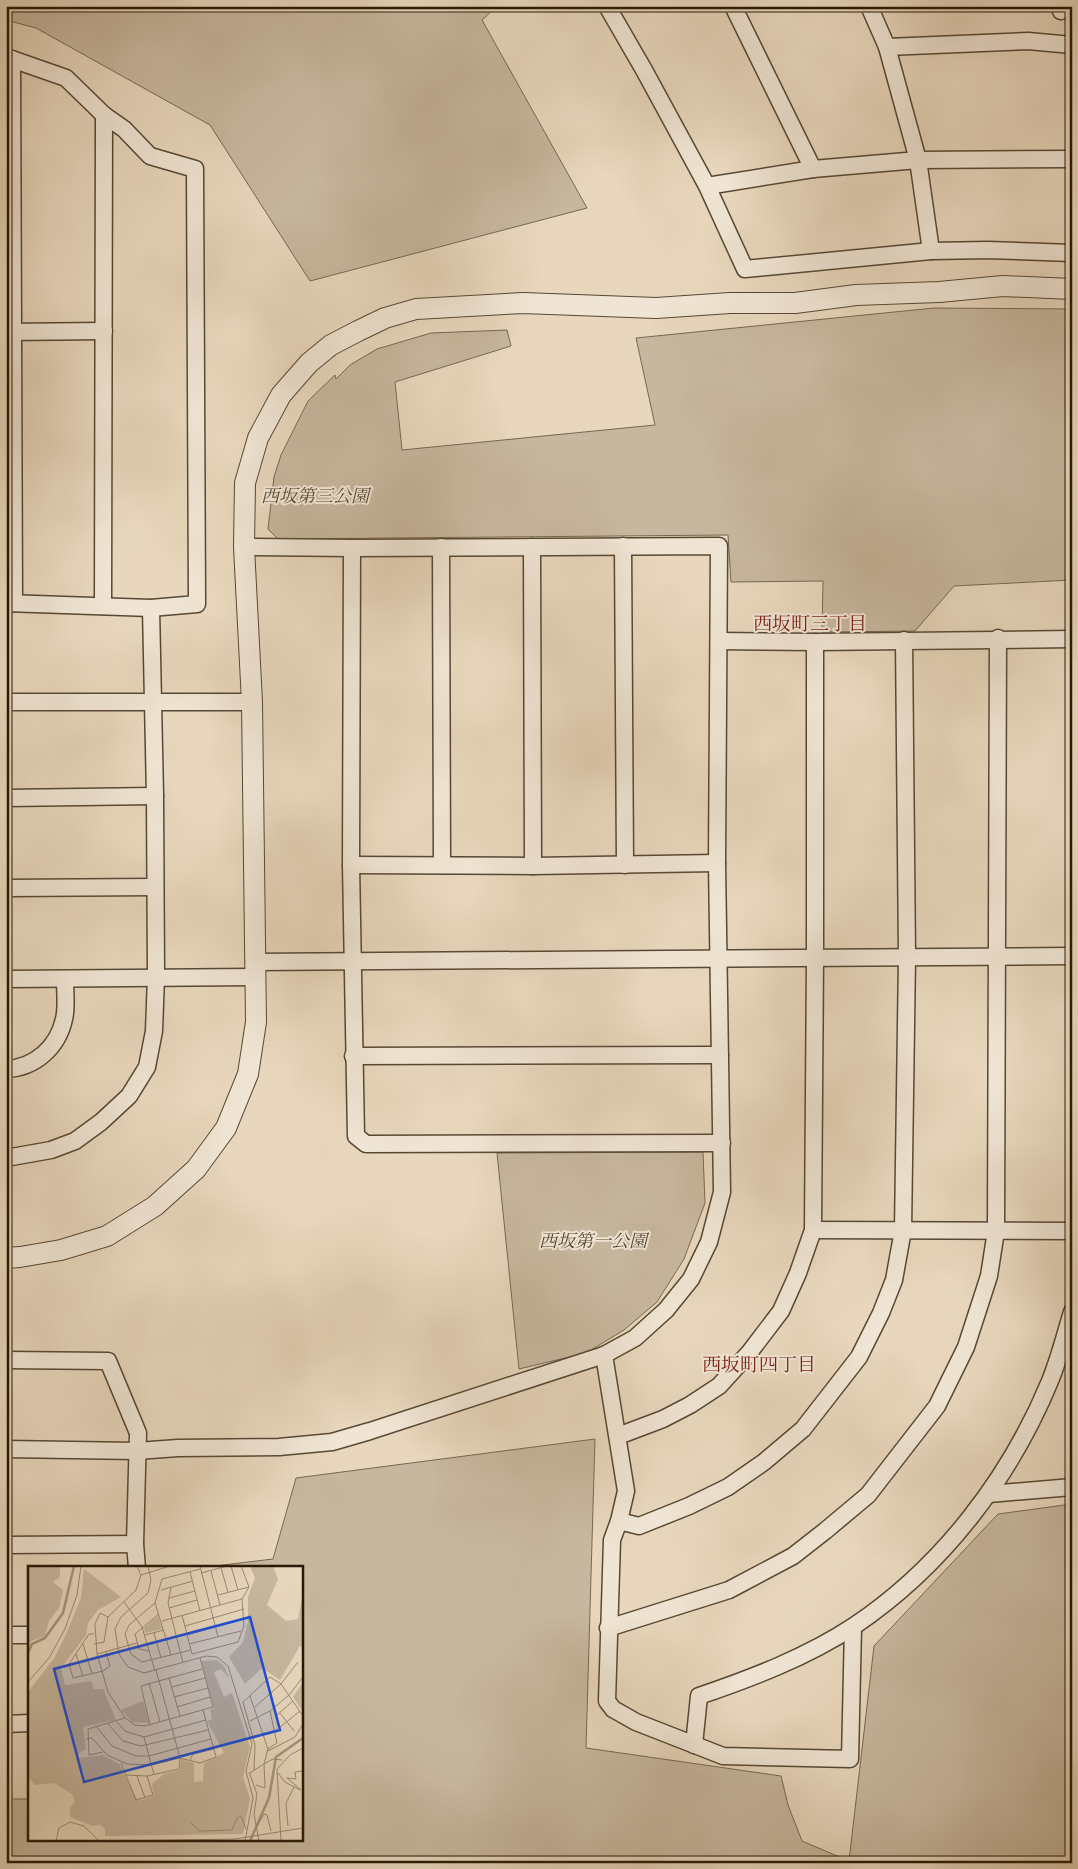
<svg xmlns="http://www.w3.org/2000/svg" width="1078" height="1869" viewBox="0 0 1078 1869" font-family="'EB Garamond','Noto Serif JP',serif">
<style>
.green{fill:#c7b79e;stroke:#776852}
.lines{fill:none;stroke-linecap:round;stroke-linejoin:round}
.minor-casing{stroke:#574834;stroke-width:19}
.tertiary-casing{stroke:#574834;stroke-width:22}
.minor{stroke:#f0e5d4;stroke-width:16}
.tertiary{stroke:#f0e5d4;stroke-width:20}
.labels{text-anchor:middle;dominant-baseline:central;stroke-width:4;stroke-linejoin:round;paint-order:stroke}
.park-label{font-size:18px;font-style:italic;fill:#574834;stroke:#f0e5d4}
.neighbourhood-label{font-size:19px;fill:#7a1f14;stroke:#f0e5d4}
.inset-river{fill:none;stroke:#a6967f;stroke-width:2.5}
.inset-road{fill:none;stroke:#9b8b74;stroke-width:1}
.view{fill:#1d4ed8;fill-opacity:0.15;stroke:#1d4ed8;stroke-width:2.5}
.inset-edge{fill:none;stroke:#271807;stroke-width:2.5}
</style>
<rect width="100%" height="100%" fill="#e8d7bd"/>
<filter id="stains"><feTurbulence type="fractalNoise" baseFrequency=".004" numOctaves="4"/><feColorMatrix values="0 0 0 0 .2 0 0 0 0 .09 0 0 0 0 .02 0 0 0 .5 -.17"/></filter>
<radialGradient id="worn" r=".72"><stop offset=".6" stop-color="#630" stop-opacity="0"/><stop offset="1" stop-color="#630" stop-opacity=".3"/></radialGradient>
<g class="green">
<polygon points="6,6 497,6 482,20 587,208 310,281 210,125 36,28 6,20"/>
<polygon points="934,308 1072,309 1072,580 954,586 915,631 822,632 823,581 731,582 728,535 278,539 268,529 274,477 281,455 308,401 335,375 336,379 350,365 377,349 431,333 507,330 511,346 395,382 402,450 655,425 636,338"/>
<polygon points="703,1152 705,1203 684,1259 657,1302 624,1330 586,1353 519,1369 497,1153"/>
<polygon points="595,1439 586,1748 781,1776 788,1805 802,1841 849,1861 874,1646 998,1514 1072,1504 1072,1863 6,1863 6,1795 10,1799 29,1799 29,1840 301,1840 301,1568 198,1568 273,1559 296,1478"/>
</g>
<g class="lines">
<g class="minor-casing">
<g id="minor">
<polyline points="607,6 644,70 707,186 745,269 931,251 988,250 1072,253"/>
<polyline points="733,6 813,169"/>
<polyline points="869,6 887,47 918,160 931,251"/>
<polyline points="1059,6 1061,11"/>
<polyline points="887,47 1028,41 1072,45"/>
<polyline points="6,57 66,78 104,115 124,129 150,156 195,169 197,604 151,608 6,603"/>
<polyline points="12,59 14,603"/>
<polyline points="707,186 813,169 918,160 1072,159"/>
<polyline points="6,332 104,331"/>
<polyline points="623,546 625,865"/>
<polyline points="441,547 442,865"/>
<polyline points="532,547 533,866"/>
<polyline points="352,548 351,865 356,1136 366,1144 722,1143"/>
<polyline points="103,606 104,115"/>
<polyline points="719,641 815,642 1072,639"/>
<polyline points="6,702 252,702"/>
<polyline points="6,798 155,796"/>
<polyline points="351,865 533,866 717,863"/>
<polyline points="6,888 155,887"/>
<polyline points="254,962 1072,956"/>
<polyline points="6,979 254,977"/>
<polyline points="353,1056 720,1055"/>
<path d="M6,1069c29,-1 52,-22 58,-50 3,-11 1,-27 1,-39"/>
<polyline points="6,1158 51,1150 75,1141 101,1122 129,1096 147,1067 154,1031 156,977 155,796 151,608"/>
<polyline points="813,1230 1072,1231"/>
<polyline points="604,1355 626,1491 619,1521 612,1540 607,1701 613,1709 636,1722 723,1756 850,1759 853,1627"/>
<polyline points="6,1360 108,1361 138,1433 135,1544 137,1568"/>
<polyline points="618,1436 663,1419 690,1405 719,1386 749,1353 781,1311 798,1273 813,1230 815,958 815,642"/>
<polyline points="6,1449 137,1451 178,1448 279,1447 332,1442 370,1431 604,1355 635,1338 666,1310 691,1279 709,1242 722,1192 717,863 719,546 352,548 244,547"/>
<polyline points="989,1494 1072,1487"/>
<polyline points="619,1521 639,1526 689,1506 728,1487 764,1462 803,1429 859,1357 881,1313 894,1280 903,1230 907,957 904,640"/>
<polyline points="6,1545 135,1544"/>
<polyline points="608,1628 729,1590 793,1556 825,1531 868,1495 937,1406 966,1347 989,1276 996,1231 998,638"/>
<polyline points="6,1635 29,1635"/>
<polyline points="6,1724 29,1723"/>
<path d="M694,1745l5,-49c53,-18 108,-39 155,-70 88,-59 156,-148 196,-245 9,-22 15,-46 22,-69"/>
</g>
</g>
<g class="tertiary-casing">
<polyline id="tertiary" points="6,1258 20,1257 61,1250 107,1236 155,1206 196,1169 226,1128 248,1074 256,1022 252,702 244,547 245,483 258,438 281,395 309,363 331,345 358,331 385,318 416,309 523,303 656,308 730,303 795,303 856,295 939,292 1003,286 1072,289"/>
</g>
<use href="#minor" class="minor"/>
<use href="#tertiary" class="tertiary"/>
</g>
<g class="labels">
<g class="park-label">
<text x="315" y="495">西坂第三公園</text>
<text x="593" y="1240">西坂第一公園</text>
</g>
<g class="neighbourhood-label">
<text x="810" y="623">西坂町三丁目</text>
<text x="759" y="1364">西坂町四丁目</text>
</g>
</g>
<g transform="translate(28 1566)">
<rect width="275" height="275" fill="#e8d7bd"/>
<path d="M0,0h32v11l-7,5 10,8 -4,18 -10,13 -4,15 -14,5 -3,8zM222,0h23l5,13 -11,26 19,16 12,-2 5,-26v55l-3,-2 -20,34 -18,-12 -17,16 -16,-27 14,-15 5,-21v-24l7,-19zM56,3l37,28 -23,13 -10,13 -2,12 -25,33 4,17 26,-4 3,8h9l13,31 -33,7 3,22 -7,4v5l23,-3 17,9 19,37 16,-5 -2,-12 12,-10 16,-4 1,-11 13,4v19l9,-1 1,-18 20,-10 -17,-32 5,-2 -2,-9 4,-2 -13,-47 16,-1 7,6 6,13 -9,-10 -7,3 10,25 8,-4 18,54 -7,30 7,22 -7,35 -138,2v-7l-5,-4 -7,1 -23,-9v-9l5,-7 -3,-7 -18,-11 -19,2 -7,-8v-85l27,-35 12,-25 14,-34zM130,50l4,13 -17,4 -1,-5zM275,116v30l-10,-15zM115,135l6,22 -17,-1 -11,-12z" fill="#c7b79e"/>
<path class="inset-river" d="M0,87l4,-9 13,-6 18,-25 11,-47M222,275l19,-43 7,-41 27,-19"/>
<path class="inset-road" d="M120,0l3,14 -3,13 -27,24 -6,12 4,25 9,13 16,6 62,-17 11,1 11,9 24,78 -6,27 7,27 -8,43M172,0l18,71M203,0l7,24M193,2l7,24M183,5l9,34M162,6l10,39M173,7l26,-7M113,9l29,-9M143,21l-3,16 15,60M133,24l32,-9M190,29l31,-8M141,32l26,-7M96,36l18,25 13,44M127,37l16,52M141,42l28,-8M154,49l10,39 46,-12 6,-16 -2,-27 7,-12 -8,-21M134,55l80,-22M157,60l59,-17M126,67l7,25M66,68h-5l-20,30 4,14 30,-7 7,-5 -4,-14M117,69l19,-5M159,69l57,-16M109,77l-40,11 11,38 17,26 10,7 10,1 68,-19 -13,-49M55,78l9,30M66,78l10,-2 4,-25 28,-27 5,-15 -4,-9M161,78l52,-13M163,84l-49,12 -11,-8 -6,-20 4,-9 26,-22 7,-24 38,-10M121,85l-10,-2 -4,-15 24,-20M48,88l7,23M69,88l-2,-30 5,-11 8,4M141,112l11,38M0,116l21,-24 16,-29 12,-34 4,-29M121,117l11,39M144,121l33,-9M146,131l34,-9M149,141l33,-10M227,141l26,-23 17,-22M252,147l14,18M249,149l16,-14M222,155l20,-10 19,-16 14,-18M89,156l8,9 19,6 62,-17M80,158l15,17 18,5 67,-16M122,159l-9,-39 61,-17M68,160l16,20 24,10h13l62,-17M251,162l21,-17M116,171l10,38M58,173l6,-1 15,17 20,9 24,1 29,-7 20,5 16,-6 -13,-47M240,183l9,-6 -7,-32M240,185l27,-14 8,-13M75,186l-14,3 -1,-26 37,-11M162,194l3,-6 21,-5M93,197l15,37 17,-5 -6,-19M226,204l1,-25 -12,-43 27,-25 11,7 22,32M221,206l8,22 -3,20 5,27M222,207l14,-9 4,-15 -18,-53M250,207l7,9 15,8M97,209l22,1 32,-7 1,-11 -24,-88M109,210l8,22M228,219l9,3 -1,-24 9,-5 9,1M273,224l-14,-12 9,1 -1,-7 8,-1M163,257l9,8 32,-1 5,-12 4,-2 5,13M229,260l7,-12 3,1 4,16M260,260l-2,-23 8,-16M28,275l3,-13 11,-6 14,4 15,15M95,275l112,-2 68,-11M253,275l-4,-72 13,-14 13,-7"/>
<path class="view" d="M222,51l30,113 -196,52 -30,-113z"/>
<rect width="275" height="275" class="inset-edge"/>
</g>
<rect width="1078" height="1869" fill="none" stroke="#e8d7bd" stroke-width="25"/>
<rect x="8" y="8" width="1063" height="1854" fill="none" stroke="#271807" stroke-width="2.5"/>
<rect x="12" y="12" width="1053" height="1844" fill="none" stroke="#271807"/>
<rect width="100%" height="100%" filter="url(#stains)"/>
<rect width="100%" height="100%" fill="url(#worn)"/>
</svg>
